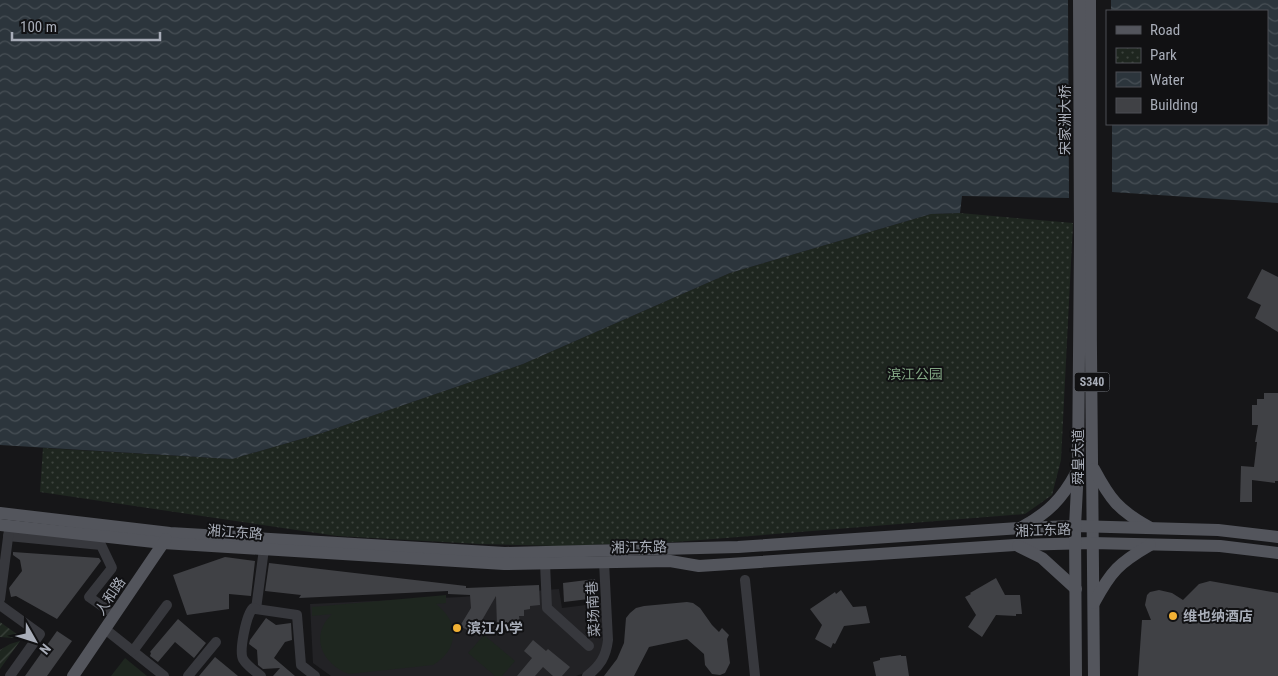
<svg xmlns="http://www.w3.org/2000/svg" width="1278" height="676" viewBox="0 0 1278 676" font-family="'Roboto Condensed','Noto Sans SC',sans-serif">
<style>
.built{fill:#222225}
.park{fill:url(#park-dots)}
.garden{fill:url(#garden-furrows)}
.pitch{fill:#1e261f}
.water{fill:url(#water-waves)}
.building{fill:#404145}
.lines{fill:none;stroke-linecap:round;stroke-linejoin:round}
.minor{stroke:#37383d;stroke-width:10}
.major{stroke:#53555c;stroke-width:12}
.poi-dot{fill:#f2b134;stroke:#111113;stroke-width:2}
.labels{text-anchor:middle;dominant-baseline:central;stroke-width:4;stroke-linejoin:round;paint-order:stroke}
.shield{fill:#111113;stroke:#7b7e86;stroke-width:1}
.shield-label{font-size:12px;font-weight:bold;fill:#a8adb8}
.street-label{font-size:14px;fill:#a8adb8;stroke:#111113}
.park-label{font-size:14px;fill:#7fa381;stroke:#111113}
.poi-label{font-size:14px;font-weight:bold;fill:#a8adb8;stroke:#111113;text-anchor:start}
</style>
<defs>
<pattern id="park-dots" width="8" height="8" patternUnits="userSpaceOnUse" patternTransform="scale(1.25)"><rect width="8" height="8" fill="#1e261f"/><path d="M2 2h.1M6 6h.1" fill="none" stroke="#3c433d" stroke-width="1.8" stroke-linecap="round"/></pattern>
<pattern id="garden-furrows" width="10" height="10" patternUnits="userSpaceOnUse" patternTransform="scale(1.25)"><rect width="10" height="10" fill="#1e261f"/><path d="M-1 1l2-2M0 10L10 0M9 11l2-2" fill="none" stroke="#3c433d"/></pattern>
<pattern id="water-waves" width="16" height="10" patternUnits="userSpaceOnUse" patternTransform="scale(1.25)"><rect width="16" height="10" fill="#2c353c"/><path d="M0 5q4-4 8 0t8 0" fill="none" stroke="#485056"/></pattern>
</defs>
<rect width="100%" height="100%" fill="#161618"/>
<polygon class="built" points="559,589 562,608 602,603 604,648 598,661 587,672 576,676 331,676 313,663 310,604 461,597"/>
<polygon class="park" points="960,213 1073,223 1061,460 1052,495 1025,514 675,542 560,546 480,544 337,536 40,492 43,448 232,459 322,433 523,364 730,273 931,214"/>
<g class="garden">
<polygon points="0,622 21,637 12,638 0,637"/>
<polygon points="20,641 0,669 0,650 10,644"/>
</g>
<g class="pitch">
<path d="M446,595v8l-10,1c24,18 23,46 -3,61l-84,9c-27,-10 -40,-38 -17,-60l-20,2v-9z"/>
<polygon points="484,635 515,661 502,676 495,676 468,653"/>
<polygon points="125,658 147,676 111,676"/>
</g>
<g class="water">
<polygon points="0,0 1068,0 1069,198 962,196 960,213 931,214 730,273 523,364 322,433 232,459 0,445"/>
<polygon points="1111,0 1278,0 1278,203 1112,192 1112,124 1267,124 1267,11 1111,11"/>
</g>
<g class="building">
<polygon points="1262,269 1278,277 1278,332 1255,318 1261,305 1247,298"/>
<polygon points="1264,393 1278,393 1278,481 1275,481 1275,483 1252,480 1252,502 1240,502 1241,466 1254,467 1257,442 1255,442 1258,425 1252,425 1252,405 1257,405 1257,399 1264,399"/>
<polygon points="13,552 99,558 101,561 57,619 16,596 11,597 9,588 22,571 20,560 13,555"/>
<polygon points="225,557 255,561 251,596 229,594 229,609 187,615 173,575"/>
<polygon points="269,563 466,586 466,588 539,585 540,605 530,606 530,609 524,610 524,616 519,616 520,623 513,623 513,626 497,626 496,596 474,634 460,626 471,608 470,595 448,594 448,591 299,598 301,595 265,591"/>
<polygon points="996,578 1005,595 1020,595 1022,614 1016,614 1016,616 996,615 982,637 968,627 976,615 965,597 971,594 970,593"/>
<polygon points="595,579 597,598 564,602 563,583"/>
<polygon points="1210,581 1278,593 1278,676 1138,676 1142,620 1151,620 1145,605 1147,595 1150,592 1159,590 1172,593 1183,600 1199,584"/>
<polygon points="841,590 853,607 866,606 870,623 844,626 835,644 833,643 831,648 815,639 822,625 810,609 835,592 836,594"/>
<polygon points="687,602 693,603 700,608 712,625 719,632 722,628 729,635 727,639 730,663 725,673 720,675 712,674 705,665 704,654 687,639 649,647 634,676 604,676 617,659 624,643 626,618 630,613 636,608 644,606"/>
<polygon points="266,618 276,625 291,623 292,640 285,642 274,658 295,676 273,676 280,668 263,669 258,665 257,650 249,644 250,640"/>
<polygon points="178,619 206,643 194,658 175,642 158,662 150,656 151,653 150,652"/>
<polygon points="57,631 72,641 47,676 25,676"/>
<polygon points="533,640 546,651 548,649 570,667 562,676 553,676 543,667 535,676 517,676 532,658 524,651"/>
<polygon points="901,655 901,656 906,656 909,676 876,676 873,662 880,660 880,658"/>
<polygon points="215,657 238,676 199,676"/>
</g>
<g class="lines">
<g class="minor">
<polyline points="8,536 101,545 112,568 89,597 115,615"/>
<polyline points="264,549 256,609 297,615 301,665 315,676"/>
<polyline points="545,563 547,608 589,646"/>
<polyline points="745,580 755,676"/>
<polyline points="0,599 9,530"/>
<polyline points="0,605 40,634 10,676"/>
<path d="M256,609l-3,-1c-7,7 -14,43 -10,51 4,7 12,12 18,17"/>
<polyline points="105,629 164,676"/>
<polyline points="133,651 167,605"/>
<polyline points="188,676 216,642"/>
<path d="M587,676c13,-10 19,-19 21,-36l-4,-78"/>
</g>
<g class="major">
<path d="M1090,0c0,225 1,451 4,676"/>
<path d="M1094,469c16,30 24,41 55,58"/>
<polyline points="0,513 170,533 505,553 738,547 1020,528 1075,526 1218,530 1278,537"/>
<polyline points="0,525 163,543 504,564 670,561 699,566 1015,545 1092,543 1220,546 1278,553"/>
<path d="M1022,527c26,-14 40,-28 54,-54"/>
<polyline points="1018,546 1042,558 1076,589"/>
<path d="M1094,603c17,-32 25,-40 56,-58"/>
<polyline points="73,676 166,539"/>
<polyline points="1076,676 1075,526 1078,469 1080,241 1079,0"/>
</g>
</g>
<g class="poi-dot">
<circle cx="1173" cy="616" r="5"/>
<circle cx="457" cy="628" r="5"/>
</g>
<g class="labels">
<rect class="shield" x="1074.5" y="372.5" width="35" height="19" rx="4"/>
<g class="shield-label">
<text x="1092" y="382">S340</text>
</g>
<g class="street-label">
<text transform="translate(1065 120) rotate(-90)">宋家洲大桥</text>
<text transform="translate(1078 457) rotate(-90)">舜皇大道</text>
<text transform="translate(1043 530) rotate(-2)">湘江东路</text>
<text transform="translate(235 532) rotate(4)">湘江东路</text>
<text transform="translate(639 547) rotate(-1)">湘江东路</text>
<text transform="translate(110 596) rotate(-56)">人和路</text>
<text transform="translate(593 609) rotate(-93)">菜场南巷</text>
</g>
<g class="park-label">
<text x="915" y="374">滨江公园</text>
</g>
<g class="poi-label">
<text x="1183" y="616">维也纳酒店</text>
<text x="467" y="628">滨江小学</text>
</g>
</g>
<rect x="1106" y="10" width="162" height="115" fill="#111113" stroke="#4d4f55"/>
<rect x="1116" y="26" width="25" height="8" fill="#53555c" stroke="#4d4f55"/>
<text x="1150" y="35" font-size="15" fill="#a8adb8">Road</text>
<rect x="1116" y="48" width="25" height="15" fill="url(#park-dots)" stroke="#4d4f55"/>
<text x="1150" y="60" font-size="15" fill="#a8adb8">Park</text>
<rect x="1116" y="72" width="25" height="15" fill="url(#water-waves)" stroke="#4d4f55"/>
<text x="1150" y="85" font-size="15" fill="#a8adb8">Water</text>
<rect x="1116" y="98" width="25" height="15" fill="#404145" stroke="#4d4f55"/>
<text x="1150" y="110" font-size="15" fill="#a8adb8">Building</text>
<g transform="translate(35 641) rotate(129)" stroke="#111113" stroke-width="4" paint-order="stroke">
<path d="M0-4L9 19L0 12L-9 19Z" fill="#a8adb8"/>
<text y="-8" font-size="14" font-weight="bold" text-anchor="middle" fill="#a8adb8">N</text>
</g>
<path d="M12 32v8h148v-8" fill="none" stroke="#a8adb8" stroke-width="2.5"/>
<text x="20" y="32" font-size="15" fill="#a8adb8" stroke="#111113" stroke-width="4" paint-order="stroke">100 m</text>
</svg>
